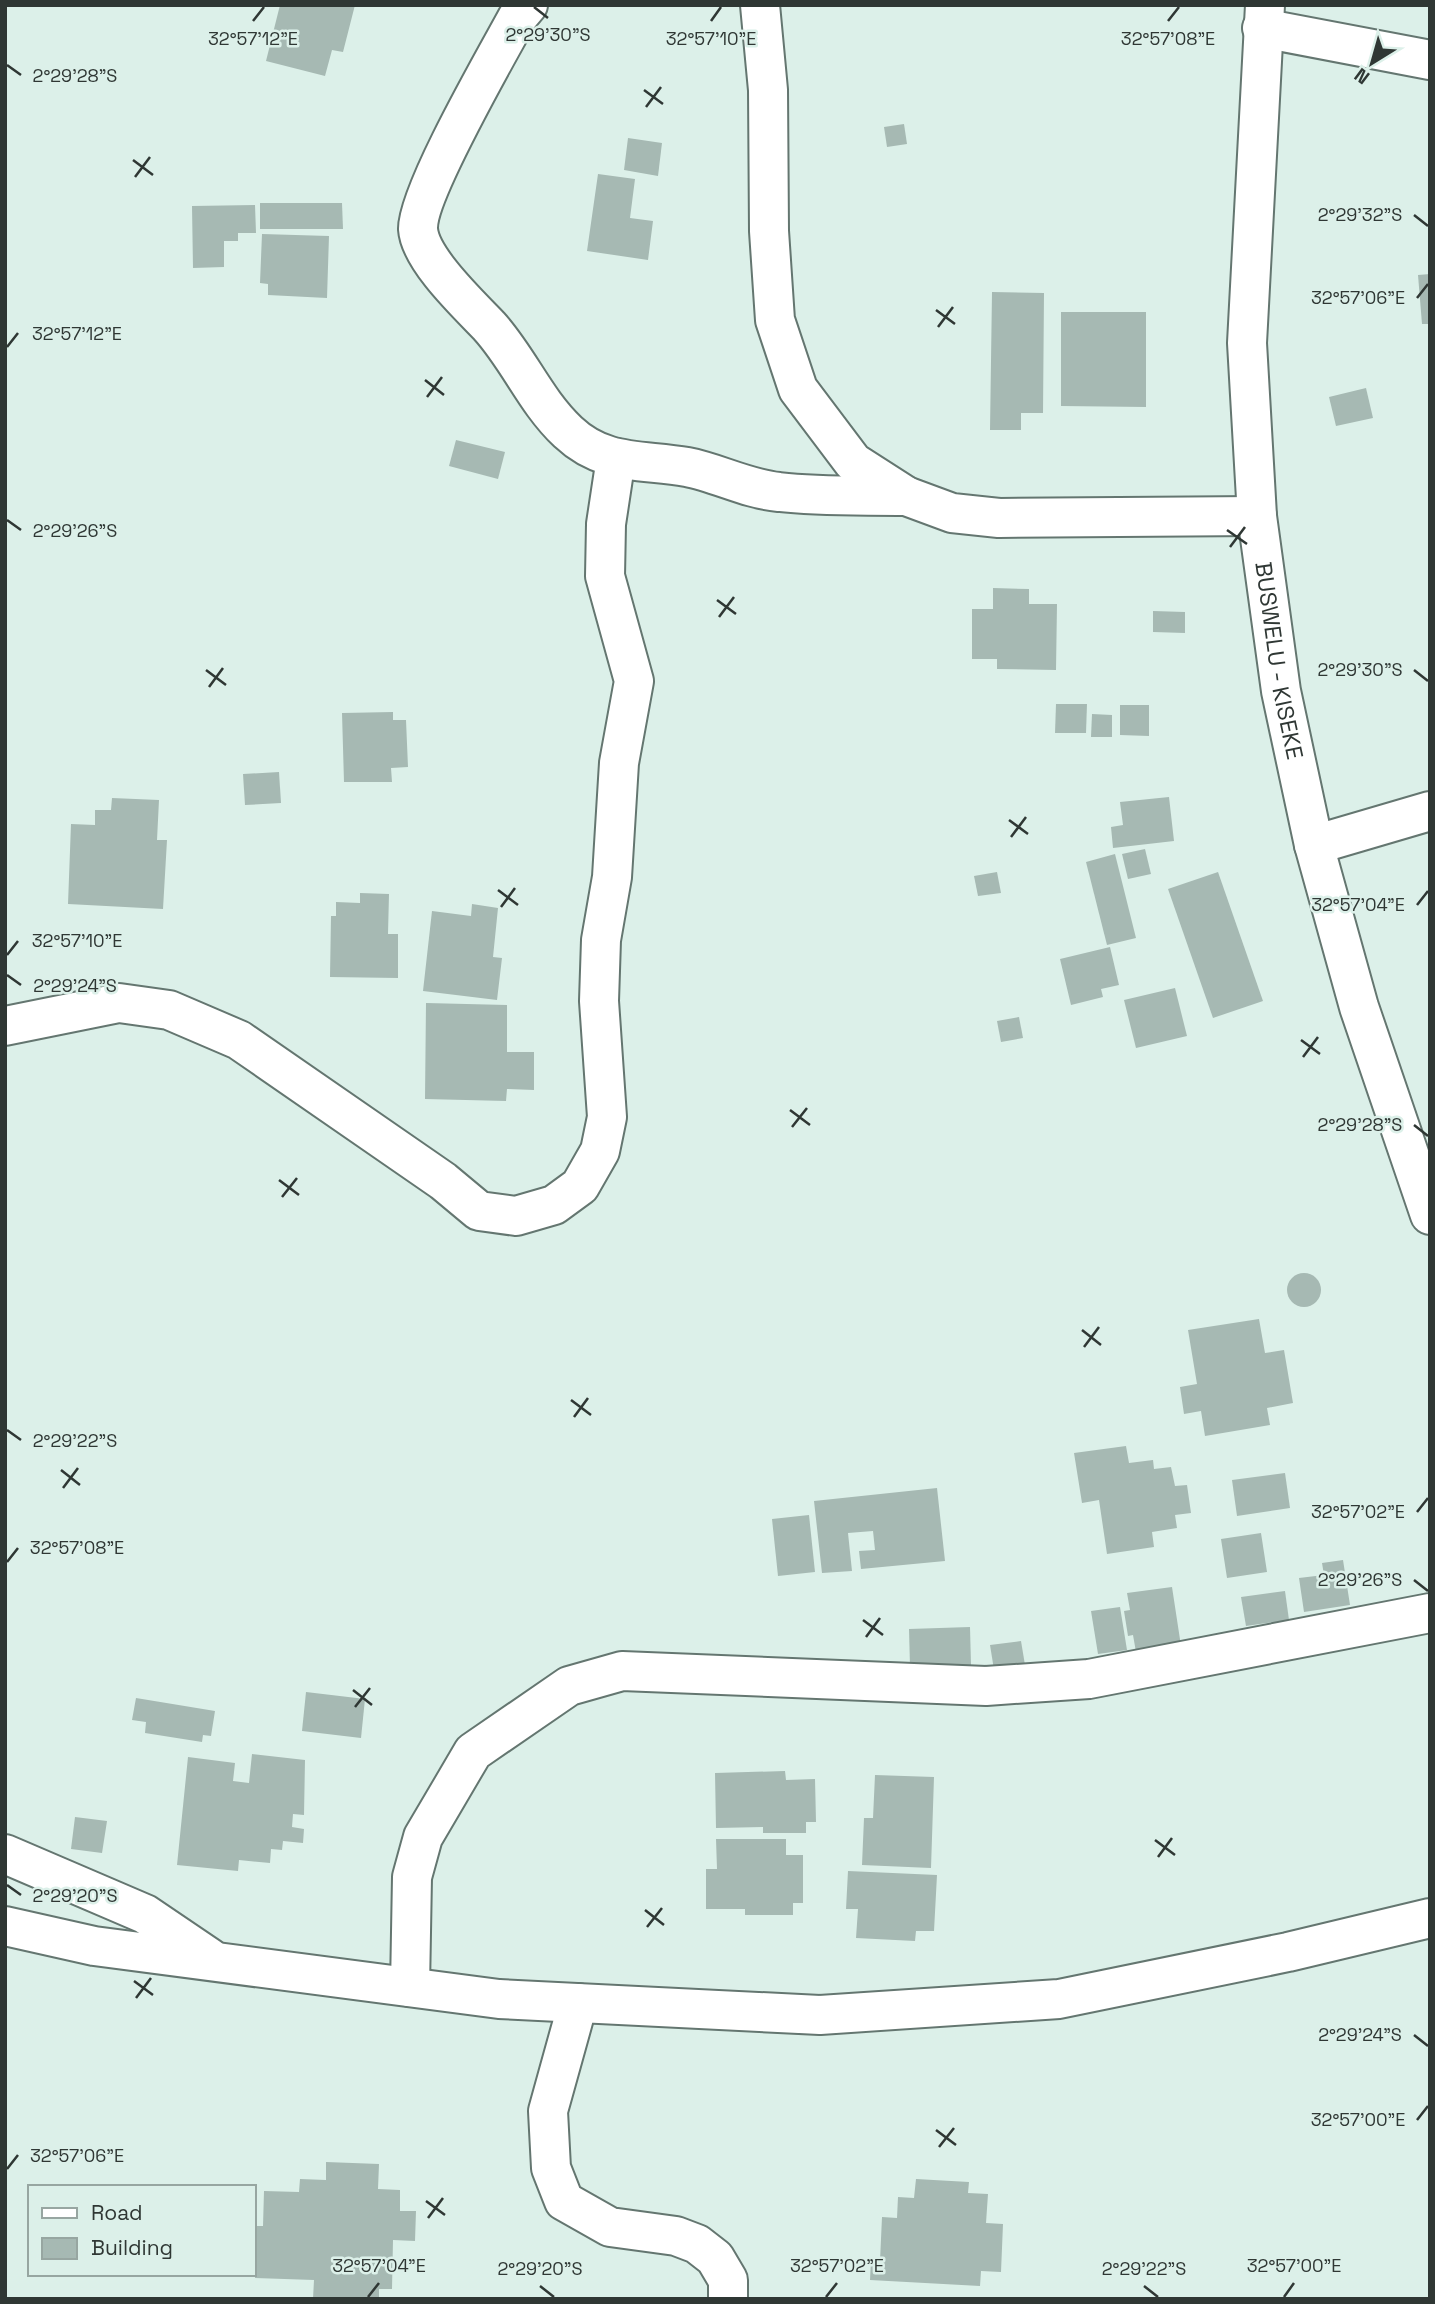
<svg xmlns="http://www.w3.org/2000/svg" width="1435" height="2304" viewBox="0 0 1435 2304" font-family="'Space Grotesk',sans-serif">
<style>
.building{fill:#a6b9b3}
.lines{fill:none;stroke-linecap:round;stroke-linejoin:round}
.minor-casing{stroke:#647670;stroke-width:42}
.secondary-casing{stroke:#647670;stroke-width:42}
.minor{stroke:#fff;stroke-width:38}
.secondary{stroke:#fff;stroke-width:38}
.ticks{fill:none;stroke:#2f3734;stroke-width:2.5}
.labels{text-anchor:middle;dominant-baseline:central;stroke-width:5;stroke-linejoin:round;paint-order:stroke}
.street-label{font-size:23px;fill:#2f3734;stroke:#dcf0e9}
.ticks-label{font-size:18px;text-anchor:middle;fill:#2f3734;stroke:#dcf0e9;stroke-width:5;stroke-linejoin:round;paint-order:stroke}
</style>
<rect width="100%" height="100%" fill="#dcf0e9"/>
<g class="building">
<polygon points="280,5 355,5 343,52 332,50 325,76 266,61"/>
<polygon points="904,124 907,144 887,147 884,127"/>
<polygon points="628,138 662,143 658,176 624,170"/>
<polygon points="598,174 635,179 630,218 653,221 648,260 587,251"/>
<polygon points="260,203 342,203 343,229 260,229"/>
<polygon points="255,205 256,233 238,233 238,241 224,241 224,267 193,268 192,206"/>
<polygon points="262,234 329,236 327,298 268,295 268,284 260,283"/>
<polygon points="1430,274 1430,324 1422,324 1418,275"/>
<polygon points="992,292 1044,293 1043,413 1021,413 1021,430 990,430"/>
<polygon points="1061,312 1146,312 1146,407 1061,406"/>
<polygon points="1366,388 1373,418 1336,426 1329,397"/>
<polygon points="456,440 505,452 498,479 449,466"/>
<polygon points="993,588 1029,589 1029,604 1057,604 1056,670 997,669 997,659 972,659 972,609 993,609"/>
<polygon points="1153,611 1185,612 1185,633 1153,632"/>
<polygon points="1056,704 1087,704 1086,733 1055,733"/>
<polygon points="1120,705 1149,705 1149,736 1120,735"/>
<polygon points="393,712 393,720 406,720 408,767 391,768 392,782 344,782 342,713"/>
<polygon points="1092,714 1112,715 1112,737 1091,737"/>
<polygon points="279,772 281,803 245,805 243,774"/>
<polygon points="1169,797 1174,841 1113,848 1111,827 1123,825 1120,802"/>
<polygon points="112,798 159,800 157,840 167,840 163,909 68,904 71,824 95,825 95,810 111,810"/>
<polygon points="1145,849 1151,874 1128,879 1122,854"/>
<polygon points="1115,854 1136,938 1107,945 1086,862"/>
<polygon points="997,872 1001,893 978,896 974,876"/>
<polygon points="1218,872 1263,1001 1213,1018 1168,889"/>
<polygon points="360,893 389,894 388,934 398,934 398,978 330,977 331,916 336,916 336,902 360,903"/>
<polygon points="472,904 498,908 493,957 502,958 497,1000 423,991 432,911 471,916"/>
<polygon points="1110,947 1119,985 1101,989 1103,997 1071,1005 1060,959"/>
<polygon points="1175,988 1187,1036 1136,1048 1124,1000"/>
<polygon points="426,1003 507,1005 507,1052 534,1052 534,1090 507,1089 506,1101 425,1099"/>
<polygon points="1019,1017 1023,1038 1001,1042 997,1021"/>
<circle cx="1304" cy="1290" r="17"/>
<polygon points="1259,1319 1265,1353 1284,1350 1293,1403 1267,1408 1270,1425 1205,1436 1201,1411 1184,1414 1180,1387 1197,1384 1188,1330"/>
<polygon points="1126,1446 1129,1463 1153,1460 1154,1469 1171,1467 1175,1486 1187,1485 1191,1513 1175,1515 1177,1528 1152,1532 1154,1547 1107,1554 1099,1500 1082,1503 1074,1453"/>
<polygon points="1285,1473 1290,1508 1237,1516 1232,1480"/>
<polygon points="937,1488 945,1561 861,1569 859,1551 875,1550 873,1531 848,1533 852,1571 822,1573 814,1501"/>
<polygon points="809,1515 815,1572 778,1576 772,1519"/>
<polygon points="1261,1533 1267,1572 1227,1578 1221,1539"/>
<polygon points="1343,1560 1350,1605 1304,1612 1299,1578 1324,1575 1322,1563"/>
<polygon points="1172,1587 1181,1646 1136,1652 1133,1635 1128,1636 1124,1611 1130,1610 1127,1593"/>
<polygon points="1285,1591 1289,1620 1246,1626 1241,1597"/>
<polygon points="1120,1607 1127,1650 1098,1654 1091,1611"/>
<polygon points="970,1627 971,1665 910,1667 909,1629"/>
<polygon points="1021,1641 1026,1671 995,1676 990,1645"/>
<polygon points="306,1692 365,1699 361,1738 302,1731"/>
<polygon points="136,1698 215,1711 211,1736 203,1735 202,1742 145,1733 146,1722 132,1720"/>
<polygon points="252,1754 305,1760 304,1815 293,1814 292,1827 304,1829 303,1843 283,1841 282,1850 271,1849 270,1863 239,1860 238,1871 177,1865 188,1757 235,1763 233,1781 249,1783"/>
<polygon points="785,1771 786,1780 815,1779 816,1822 806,1822 806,1833 763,1833 763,1827 716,1828 715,1773"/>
<polygon points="875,1775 934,1777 931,1868 862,1865 864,1818 873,1818"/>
<polygon points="75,1817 107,1821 102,1853 71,1849"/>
<polygon points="716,1839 786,1839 786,1855 803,1855 803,1903 793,1903 793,1915 745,1915 745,1909 706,1909 706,1869 717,1869"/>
<polygon points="848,1871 937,1875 934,1931 916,1931 915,1941 856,1938 858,1909 846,1909"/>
<polygon points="326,2162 379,2164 378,2189 400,2190 400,2211 416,2211 415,2241 393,2240 392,2289 379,2289 379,2299 313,2299 314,2280 255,2278 256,2226 263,2226 264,2191 299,2192 300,2179 326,2180"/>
<polygon points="916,2179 969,2182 968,2193 988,2194 986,2223 1003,2224 1001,2272 981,2271 980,2286 870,2280 871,2260 880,2261 882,2217 897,2218 898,2197 914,2198"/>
</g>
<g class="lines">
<g class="minor-casing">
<g id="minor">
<path d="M528,5l-11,13c-20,37 -100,175 -99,211 2,30 50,75 71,97 30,33 46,75 79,106 36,34 74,27 119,35 31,6 60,22 92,25 42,5 85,3 127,4"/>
<polyline points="760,5 768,90 769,231 775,320 798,389 853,462 906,496 952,513 999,518 1257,516"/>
<polyline points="1262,28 1430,60"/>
<polyline points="1314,845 1430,811"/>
<polyline points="5,1026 119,1003 169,1010 239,1040 443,1181 479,1211 516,1216 554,1205 580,1186 600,1151 607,1117 599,1001 601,940 612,877 619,763 634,681 605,576 606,524 616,458"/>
<polyline points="5,1854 145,1914 210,1958"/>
<polyline points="5,1926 94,1946 499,1999 820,2015 1059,1999 1288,1952 1430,1918"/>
<polyline points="410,1987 412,1877 423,1837 473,1752 569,1686 622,1671 986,1686 1089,1679 1430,1613"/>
<polyline points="578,2003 548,2111 551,2168 564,2201 610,2227 676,2236 697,2244 715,2258 728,2280 728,2299"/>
</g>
</g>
<g class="secondary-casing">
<g id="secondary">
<path id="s1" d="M1265,5l-18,338 10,173 24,175 33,154 45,162 71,208"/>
</g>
</g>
<use href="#minor" class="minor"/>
<use href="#secondary" class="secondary"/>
</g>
<path class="ticks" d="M534,7l14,11M253,21l11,-14M711,21l10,-14M1168,21l11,-14M7,65l14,10M644,90l19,14M646,107l15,-20M133,160l20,15M135,177l15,-20M1414,215l14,11M1417,298l11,-14M936,310l19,14M938,327l15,-20M7,347l11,-14M425,380l19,15M427,397l15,-20M7,520l14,10M1227,530l20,14M1230,547l15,-20M717,600l19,14M719,617l15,-20M206,670l20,15M1414,670l14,11M209,687l14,-19M1009,820l19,14M1011,837l15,-20M498,890l20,15M1417,905l11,-14M501,907l14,-19M7,955l11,-14M7,975l14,10M1301,1040l19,14M1303,1057l15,-20M790,1110l20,15M1414,1125l14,11M792,1127l15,-19M279,1180l20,15M282,1197l15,-19M1082,1330l19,15M1084,1347l15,-20M571,1400l20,15M574,1417l14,-19M7,1430l14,10M61,1470l19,15M63,1488l15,-20M1417,1512l11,-14M7,1562l11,-14M1414,1580l14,11M863,1620l20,15M866,1637l14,-19M353,1690l19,15M355,1707l15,-19M1155,1840l20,15M1158,1857l14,-19M7,1885l14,10M645,1910l19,15M647,1927l15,-19M134,1981l19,14M136,1998l15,-20M1414,2035l14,11M1417,2120l11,-14M936,2130l20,15M939,2147l15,-19M7,2169l11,-14M426,2201l19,14M428,2218l15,-20M540,2286l14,11M1144,2286l14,11M368,2297l11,-14M826,2297l11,-14M1284,2297l10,-14"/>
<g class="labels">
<g class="street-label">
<text stroke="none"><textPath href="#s1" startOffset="658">BUSWELU - KISEKE</textPath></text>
</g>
</g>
<g class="ticks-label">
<text x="548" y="41">2°29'30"S</text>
<text x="253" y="45">32°57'12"E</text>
<text x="711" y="45">32°57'10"E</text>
<text x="1168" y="45">32°57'08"E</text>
<text x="75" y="82">2°29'28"S</text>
<text x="1360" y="221">2°29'32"S</text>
<text x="1358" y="304">32°57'06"E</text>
<text x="77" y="340">32°57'12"E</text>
<text x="75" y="537">2°29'26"S</text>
<text x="1360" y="676">2°29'30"S</text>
<text x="1358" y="911">32°57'04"E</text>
<text x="77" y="947">32°57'10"E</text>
<text x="75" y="992">2°29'24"S</text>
<text x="1360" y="1131">2°29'28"S</text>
<text x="75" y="1447">2°29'22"S</text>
<text x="1358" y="1518">32°57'02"E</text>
<text x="77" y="1554">32°57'08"E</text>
<text x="1360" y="1586">2°29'26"S</text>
<text x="75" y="1902">2°29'20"S</text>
<text x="1360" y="2041">2°29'24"S</text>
<text x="1358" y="2126">32°57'00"E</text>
<text x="77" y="2162">32°57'06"E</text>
<text x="379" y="2272">32°57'04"E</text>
<text x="837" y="2272">32°57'02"E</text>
<text x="1294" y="2272">32°57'00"E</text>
<text x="540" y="2275">2°29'20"S</text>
<text x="1144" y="2275">2°29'22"S</text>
</g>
<rect width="1435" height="2304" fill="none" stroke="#2f3734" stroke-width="14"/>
<rect x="28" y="2185" width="228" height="91" fill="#dcf0e9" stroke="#97a6a1" stroke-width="2"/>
<rect x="42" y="2208" width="35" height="10" fill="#ffffff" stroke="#97a6a1" stroke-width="2"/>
<text x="91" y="2220" font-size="21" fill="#2f3734">Road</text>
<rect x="42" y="2238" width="35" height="21" fill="#a6b9b3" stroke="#97a6a1" stroke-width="2"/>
<text x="91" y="2255" font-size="21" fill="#2f3734">Building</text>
<g transform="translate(1372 63) rotate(217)" stroke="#dcf0e9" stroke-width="5" paint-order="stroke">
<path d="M0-5L12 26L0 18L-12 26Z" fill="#2f3734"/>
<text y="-10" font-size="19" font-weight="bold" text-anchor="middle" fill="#2f3734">N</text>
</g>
</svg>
